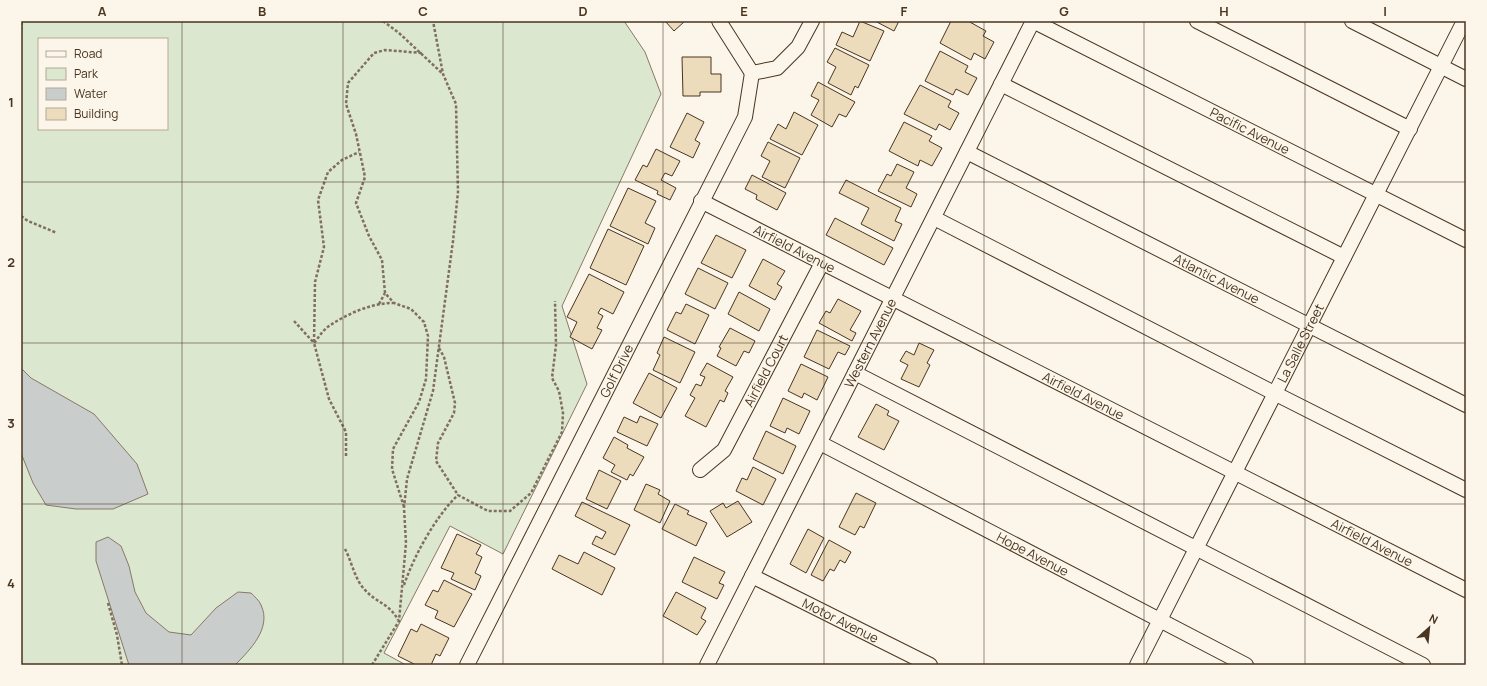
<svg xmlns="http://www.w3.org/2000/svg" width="1487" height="686" viewBox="0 0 1487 686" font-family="Manrope,sans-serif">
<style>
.green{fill:#dce7d0;stroke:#887966;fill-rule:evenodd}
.water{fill:#c9cecd;stroke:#887966}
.building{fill:#ecdcbc;stroke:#4a3520}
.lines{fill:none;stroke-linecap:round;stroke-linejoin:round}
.minor-casing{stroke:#4a3520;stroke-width:16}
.path{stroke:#7f6f5c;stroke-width:2.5;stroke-dasharray:3 2;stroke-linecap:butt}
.minor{stroke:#fbf6e9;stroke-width:14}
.grid{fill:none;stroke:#4a3520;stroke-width:1;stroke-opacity:0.55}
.labels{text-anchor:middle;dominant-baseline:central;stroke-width:3;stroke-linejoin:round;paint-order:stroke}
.street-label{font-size:13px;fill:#4a3520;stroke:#fbf6e9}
.neatline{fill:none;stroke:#4a3520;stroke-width:1.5}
.grid-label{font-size:13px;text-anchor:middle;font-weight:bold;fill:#4a3520}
</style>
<rect width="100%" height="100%" fill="#fbf6e9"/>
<!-- green -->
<path class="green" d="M21,21h603l21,31 16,42 -99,212 25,78 -84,170 -53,-28 -66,127 22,12h-385zM39,39h128v90h-128z"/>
<!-- water -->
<path class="water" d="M21,368l10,10 63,36 43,50 11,30 -35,15h-37l-30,-4 -13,-22 -12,-30z
M108,537l13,9 8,20 6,26 11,21 23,19 22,3 25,-27 22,-16 13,1c3,3 8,7 10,12 11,23 -11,45 -26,60h-106l-33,-104v-19z"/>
<!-- building -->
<path class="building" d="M665,21h20l-11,10z
M860,21l24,10 -14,30 -34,-16 6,-13 11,5z
M875,21h24l-5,10z
M951,21h17l18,10 -3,5 11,6 -9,17 -11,-6 -3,7 -31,-17z
M835,48l34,17 -11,23 -3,-2 -4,9 -23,-12 8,-16 -9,-5z
M940,51l28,15 -3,6 12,6 -9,17 -12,-6 -3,6 -28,-14z
M682,57h29v17h10v18h-21v4h-17z
M818,82l37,20 -9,15 -7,-3 -7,13 -21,-12 8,-15 -8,-4z
M920,85l31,16 -3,6 11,6 -9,17 -11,-6 -3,6 -32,-16z
M794,112l24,13 -16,30 -32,-16 8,-15 8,5z
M687,113l17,9 -9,18 5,3 -7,15 -23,-11z
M904,122l28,14 -3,5 13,7 -10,18 -12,-6 -2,6 -29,-15z
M768,142l32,16 -15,30 -23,-11 8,-16 -9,-5z
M656,149l24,12 -8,15 -7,-3 -4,7 15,8 -6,12 -13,-6 1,-3 -23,-11 8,-15 4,2z
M897,164l17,8 -8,16 11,6 -6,13 -33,-16 9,-17 4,2z
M752,175l34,18 -9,17 -21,-11 1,-4 -12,-6z
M846,180l55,28 -6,13 7,3 -8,17 -33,-17 8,-16 -30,-15z
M628,188l28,13 -11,22 10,5 -7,16 -38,-18z
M835,218l58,30 -9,17 -58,-30z
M608,229l36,17 -18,39 -36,-17z
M716,235l30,15 -14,28 -31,-15z
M763,259l22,12 -8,13 5,3 -7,13 -26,-14z
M698,268l30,15 -13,26 -30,-15z
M589,274l35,18 -11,22 -12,-6 -3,5 5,3 -6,12 5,2 -10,19 -22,-12 7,-15 -10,-5z
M739,292l31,17 -11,22 -31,-17z
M838,299l23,12 -11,19 6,3 -4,8 -33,-18 7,-12 4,2z
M686,304l23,11 -14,29 -28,-14 9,-18 5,2z
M730,328l25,13 -6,12 -5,-2 -8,15 -19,-10 4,-8 -2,-1z
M817,330l33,16 -5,9 -7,-3 -9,17 -25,-12z
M664,337l31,15 -15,31 -27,-13 7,-15 -3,-2z
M919,343l15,7 -7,13 3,2 -11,22 -18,-8 7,-14 -8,-4 6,-10 8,4z
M707,363l26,14 -8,14 3,2 -4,9 -4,-2 -14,27 -21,-11 10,-18 -5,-3 6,-11 5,2 4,-9 -5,-2z
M801,364l27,13 -11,23 -13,-7 -2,5 -14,-7z
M649,373l28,15 -16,30 -28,-15z
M783,398l27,13 -11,23 -12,-6 -2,5 -15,-7z
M876,404l13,7 -2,4 12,6 -15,29 -26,-13z
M640,416l18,8 -11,22 -30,-14 7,-15 13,6z
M766,431l30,15 -13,28 -30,-15z
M614,437l14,8 -1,3 17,9 -11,19 -3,-2 -3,6 -16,-8 4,-7 -12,-7z
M753,467l23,12 -13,26 -27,-14 6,-13 5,2z
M599,470l22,11 -14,28 -21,-10z
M646,484l14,6 -2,4 12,7 -10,22 -26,-13z
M856,493l20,10 -12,25 -4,-2 -5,9 -16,-8z
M738,501l14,21 -25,15 -17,-26 13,-8 3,5z
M582,502l48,23 -15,30 -23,-11 4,-8 6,3 4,-7 -31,-16z
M675,504l14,7 -2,3 20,9 -11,23 -34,-17z
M808,529l16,9 -18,35 -16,-9z
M457,534l24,11 -5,9 6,3 -7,16 6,3 -6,14 -24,-11 3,-6 -13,-5z
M829,540l22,12 -6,11 -5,-3 -6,11 -4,-2 -7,12 -12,-6z
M584,552l31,16 -13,27 -50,-26 7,-14 19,9z
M694,557l31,15 -6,11 5,2 -7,14 -35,-17z
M444,580l28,14 -18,33 -19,-9 3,-7 -13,-6 8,-15 5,2z
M676,592l30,16 -5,10 5,3 -9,14 -34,-19z
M421,624l28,14 -9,18 -4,-2 -5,11h-15l-18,-9 13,-27 6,3z"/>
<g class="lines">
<defs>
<g id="minor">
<path d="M719,21l33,52"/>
<path id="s1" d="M1033,21l433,219"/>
<path d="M1197,21l213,108"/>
<path d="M1352,21l114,58"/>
<path d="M752,73l25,-5 21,-21 14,-26"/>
<path d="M1001,84l343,173"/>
<path id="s2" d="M967,152l499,253"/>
<path id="s3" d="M701,201l765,389"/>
<path d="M934,218l340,175 192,97"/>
<path d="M855,373l568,292"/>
<path id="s4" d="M820,443l426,222"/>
<path id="s5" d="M700,470l24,-20 98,-187"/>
<path id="s6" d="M752,576l178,89"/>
<path id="s7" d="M467,665l278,-548 7,-44"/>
<path id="s8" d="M707,665l326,-644"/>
<path id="s9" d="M1137,665l327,-644"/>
</g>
</defs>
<!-- minor casing -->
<use href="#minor" class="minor-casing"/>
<!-- path -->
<path class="path" d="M383,21l16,12 44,41
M21,30l1,-9
M21,216l7,5 29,12
M379,304l6,-11
M294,321l20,22c5,-6 9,-13 15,-17 18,-12 42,-23 64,-23
M439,348l5,9 11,46 -1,10 -16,30 -2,18 22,34 30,16h22l21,-18 31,-61 1,-19 -4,-22 -7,-13 4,-33 -1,-44
M346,456v-24l-17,-33 -15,-56 1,-61 9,-35 -6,-47 10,-28 14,-12 17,-8
M404,507l-12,-38 1,-20 26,-47 7,-23 2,-43 -4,-14 -13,-13 -17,-6 -9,-10 -3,-33 -13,-24 -13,-33 9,-26 -9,-43 -10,-30 2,-21 26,-30 11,-3 37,3
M345,549c7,13 10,32 21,42 11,12 24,13 32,29
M404,585c10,-29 31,-68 54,-90
M108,603l9,32 5,30
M372,665l27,-44 7,-78 -2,-35 3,-29 26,-88 20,-150 5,-49 -2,-88 -13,-30 -10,-53"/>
<!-- minor -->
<use href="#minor" class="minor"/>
</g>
<!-- grid -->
<path class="grid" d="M182,21v644M343,21v644M503,21v644M663,21v644M824,21v644M984,21v644M1144,21v644M1305,21v644M21,182h1445M21,343h1445M21,504h1445"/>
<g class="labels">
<!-- street labels -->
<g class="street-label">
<text stroke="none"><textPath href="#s1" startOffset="243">Pacific Avenue</textPath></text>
<text stroke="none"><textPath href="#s3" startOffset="105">Airfield Avenue</textPath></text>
<text stroke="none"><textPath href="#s2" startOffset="280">Atlantic Avenue</textPath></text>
<text stroke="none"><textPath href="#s8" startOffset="361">Western Avenue</textPath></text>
<text stroke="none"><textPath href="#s9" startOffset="361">La Salle Street</textPath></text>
<text stroke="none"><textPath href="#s5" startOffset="121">Airfield Court</textPath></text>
<text stroke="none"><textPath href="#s7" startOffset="330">Golf Drive</textPath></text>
<text stroke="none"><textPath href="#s3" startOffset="429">Airfield Avenue</textPath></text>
<text stroke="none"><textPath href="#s3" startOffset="753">Airfield Avenue</textPath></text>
<text stroke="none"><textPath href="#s4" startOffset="240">Hope Avenue</textPath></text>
<text stroke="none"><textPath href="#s6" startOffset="99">Motor Avenue</textPath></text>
</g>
</g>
<!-- border -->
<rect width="1487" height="686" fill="none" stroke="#fbf6e9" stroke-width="44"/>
<!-- legend -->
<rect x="38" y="38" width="130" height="92" fill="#fbf6e9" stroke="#b4a999"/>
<rect x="46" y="51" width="20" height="6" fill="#fbf6e9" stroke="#b4a999"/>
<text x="74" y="58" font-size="12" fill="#4a3520">Road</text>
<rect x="46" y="68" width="20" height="12" fill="#dce7d0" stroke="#b4a999"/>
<text x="74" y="78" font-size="12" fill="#4a3520">Park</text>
<rect x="46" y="88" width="20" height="12" fill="#c9cecd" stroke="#b4a999"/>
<text x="74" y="98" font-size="12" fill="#4a3520">Water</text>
<rect x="46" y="108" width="20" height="12" fill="#ecdcbc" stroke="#b4a999"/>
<text x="74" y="118" font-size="12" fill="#4a3520">Building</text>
<!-- north arrow -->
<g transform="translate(1429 628) rotate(27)" stroke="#fbf6e9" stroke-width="3" paint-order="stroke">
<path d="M0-3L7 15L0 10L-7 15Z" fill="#4a3520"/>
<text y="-6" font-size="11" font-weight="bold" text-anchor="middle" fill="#4a3520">N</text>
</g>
<rect x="22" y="22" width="1443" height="642" class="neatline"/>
<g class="grid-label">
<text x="102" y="16">A</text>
<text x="262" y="16">B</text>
<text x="423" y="16">C</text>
<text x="583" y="16">D</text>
<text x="744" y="16">E</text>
<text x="904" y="16">F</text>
<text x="1064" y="16">G</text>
<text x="1224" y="16">H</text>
<text x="1385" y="16">I</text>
<text x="11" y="107">1</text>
<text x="11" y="267">2</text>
<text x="11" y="428">3</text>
<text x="11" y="588">4</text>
</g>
</svg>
